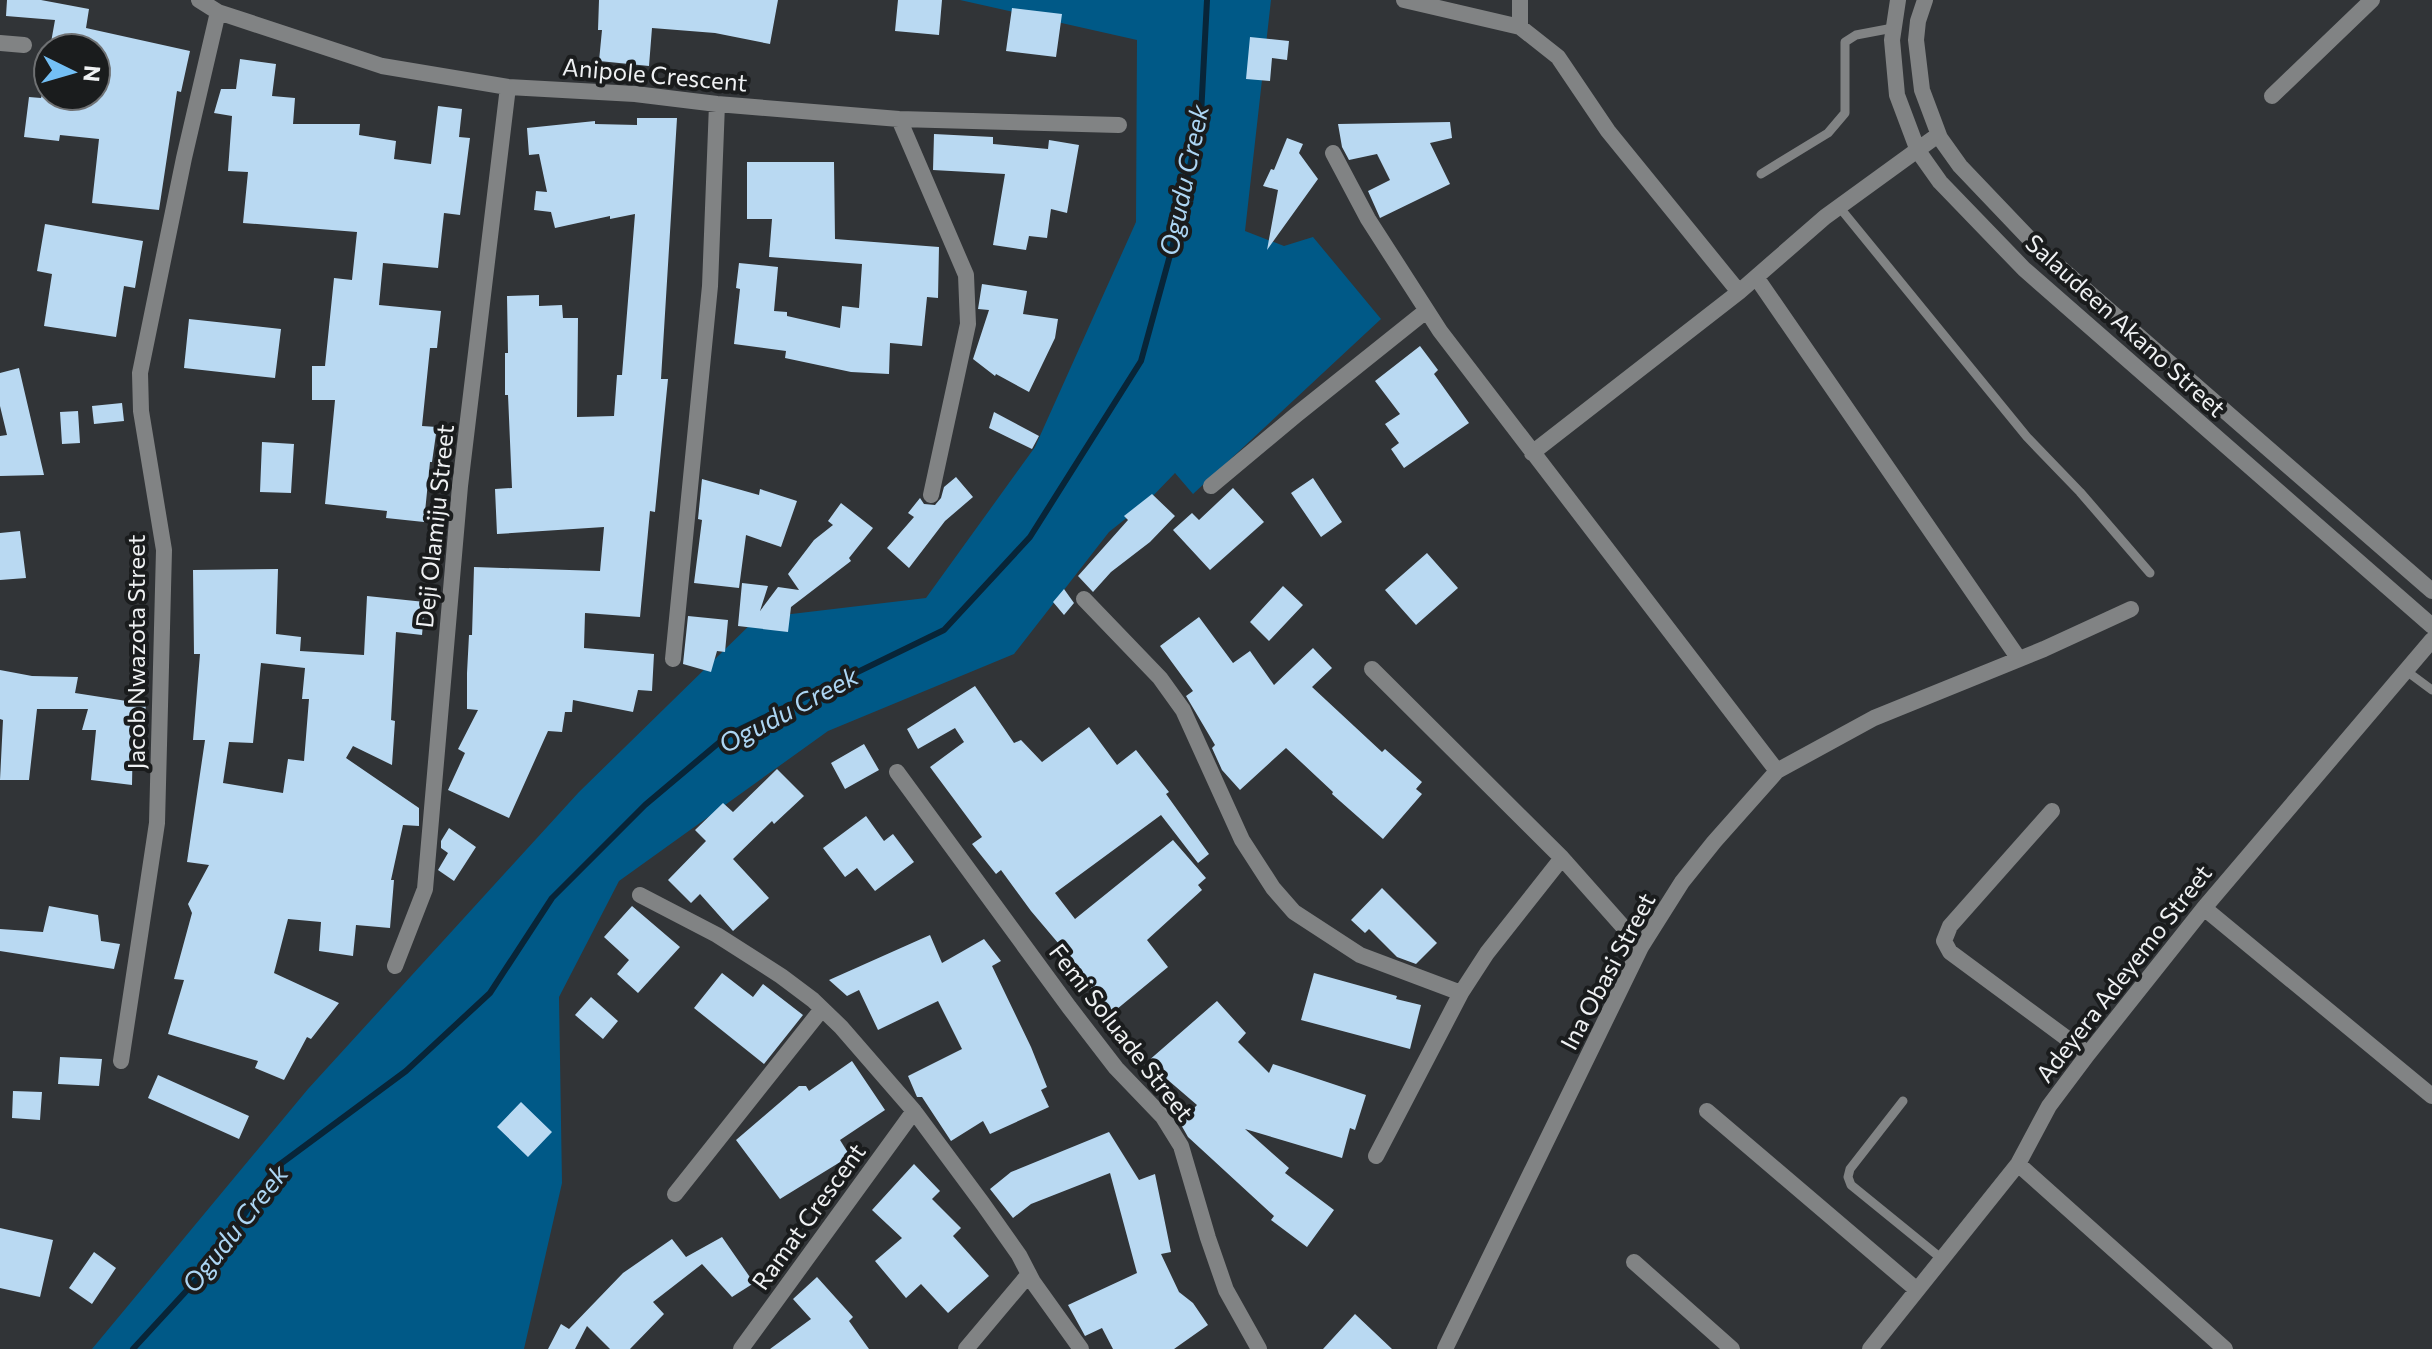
<svg xmlns="http://www.w3.org/2000/svg" width="2432" height="1349" viewBox="0 0 2432 1349" font-family="Commissioner,sans-serif">
<style>
.green{fill:#005987}
.lines{fill:none;stroke-linecap:round;stroke-linejoin:round}
.stream{stroke:#082538;stroke-width:6}
.building{fill:#b9d9f2;fill-rule:evenodd}
.lane{stroke:#818384;stroke-width:9}
.street{stroke:#818384;stroke-width:16}
.labels{text-anchor:middle;dominant-baseline:central;stroke-width:8;stroke-linejoin:round;paint-order:stroke}
.street-label{font-size:24px;fill:#eff1f3;stroke:#1a1c1d}
.water-label{font-size:26px;font-style:italic;fill:#add6f4;stroke:#1a1c1d}
</style>
<rect width="100%" height="100%" fill="#313437"/>
<!-- green -->
<path class="green" d="M960,0h311l-26,231 39,15 29,-9 68,82 -188,175 -18,-21 -26,27 -40,32 -95,122 -186,77 -209,150 -60,116 3,186 -38,166h-432l216,-260 271,-297 178,-174 169,-20 109,-151 101,-225 1,-182z"/>
<g class="lines">
<!-- stream -->
<path class="stream" d="M133,1349l79,-86 63,-95 131,-97 84,-78 62,-95 93,-93 83,-70 216,-105 86,-93 111,-176 34,-124 26,-122 6,-115"/>
</g>
<!-- building -->
<path class="building" d="M7,0h34l48,9 -3,19 104,23 -9,41 -4,-1 -18,119 -67,-7 7,-64 -39,-4 -1,6 -35,-4 5,-40 12,1 1,-3 54,6v-53h-46l5,-28 -49,-4z
M599,0h179l-8,44 -55,-11 -63,-5 -3,38 -50,-5 3,-31h-4z
M898,0h44l-3,35 -44,-4z
M1012,8l50,6 -6,43 -50,-6z
M1250,37l39,4 -2,19 -15,-2 -2,23 -24,-2z
M240,59l36,5 -4,32 23,2 -2,26h67l-1,11 37,6 -2,18 37,5 7,-58 24,3 -3,28 11,1 -10,77 -16,-2 -6,55 -55,-5 -4,42 62,6 -4,37h-7l-8,78 15,1 -5,35h-2l-6,60 -38,-4 1,-7 -62,-7 10,-104h-23v-34h13l9,-88 18,2 5,-48 -114,-9 5,-51 -20,-1 4,-55 -18,-3 7,-24h15z
M637,118h40l-16,261h7l-2,20 -11,113 -5,-1 -10,106 -55,-4 -1,35 70,6 -2,37 -14,-1 -5,22 -60,-12 -1,12h-7l-3,20 -14,-1 -39,87 -61,-28 17,-37 -7,-4 20,-39 -11,-1v-36l2,-38h3l2,-68 126,4 4,-44 -107,7 -2,-45 17,-1 -4,-93h-3v-42h3l-1,-57 32,-1v11l23,-1 1,13h15l-1,99 37,-1 3,-41h5l13,-161 -25,5v-3l-55,12 -4,-16 -17,-2 2,-19 11,1 -8,-38 -10,1 -2,-27 68,-7v3l42,1z
M1450,122l2,16 -22,5 20,41 -70,34 -12,-27 22,-11 -13,-26 -28,6 -7,-13 -4,-23z
M934,134l59,3v7l55,5 1,-9 30,5 -12,68 -16,-4 -4,29 -18,-2 -3,14 -33,-5 12,-71 -72,-4z
M1287,138l16,6 -4,9 19,26 -51,71 11,-60 -15,-4 8,-17 3,1z
M747,162h87l1,77 104,8 -1,51 -11,-1 -5,49 -32,-3 -1,31 -38,-2 -66,-14 1,-7 -52,-7 6,-55 -4,-1 3,-25 39,4 -4,44 13,1v4l53,12 2,-22 17,2 3,-44 -93,-7 3,-38h-25z
M45,224l98,17 -8,47 -11,-2 -8,51 -72,-11 8,-52 -15,-3z
M982,284l45,7 -4,23 35,5 -3,19 -26,54 -33,-18 -1,2 -22,-17 16,-49 -11,-1z
M189,319l92,10 -6,49 -91,-10z
M1420,346l18,24 -4,4 35,49 -65,45 -13,-19 8,-6 -14,-19 15,-10 -25,-33z
M19,368l25,107 -44,1v-40l7,-1 -7,-29v-33z
M122,403l2,18 -30,3 -2,-18z
M78,411l2,32 -18,1 -2,-32z
M994,412l45,24 -7,13 -43,-21z
M262,442l32,2 -3,49 -31,-1z
M956,477l17,20 -28,24 -36,47 -22,-20 27,-31 -6,-4 12,-15 4,6 11,1 6,-7 3,-11z
M1313,478l29,44 -21,15 -30,-44z
M702,479l57,16 1,-6 37,12 -16,46 -35,-12 -7,53 -45,-5 8,-63 -4,-1z
M1233,488l31,34 -54,48 -37,-40 19,-17 7,7z
M1152,494l23,22 -25,26 -39,30 -18,20 -15,-16 50,-56 -4,-4z
M841,503l32,25 -24,30 2,3 -60,46 -3,25 -50,-6 4,-43 26,3 -8,25 18,-24 21,3 -11,-16 26,-34 19,-15 -5,-4z
M20,531l6,47 -26,2v-47z
M1427,553l31,35 -42,37 -31,-35z
M278,569l-2,65 25,3 -1,14 64,4 3,-59 58,6 -3,33 -26,-3 -5,88 4,1 -3,44 -39,-19 -7,12 73,50v18l-16,-1 -12,55h3l-4,48 -34,-3 -3,31 -34,-5 2,-29 -33,-3 -14,54 65,30 -28,36 -4,-2 -23,43 -29,-12 3,-7 -90,-27 16,-54 -10,-1 18,-66 -4,-9 21,-39 -22,-3 18,-122h-12l7,-86h-6l-1,-84zM261,663l44,5 -3,31h7l-5,62 -16,-2 -5,34 -60,-10 6,-41 24,1z
M1283,586l20,19 -34,36 -19,-19z
M1064,589l10,14 -10,12 -11,-13z
M688,616l40,4 -3,32 -8,-1 -6,21 -28,-8z
M1199,617l34,46 17,-12 24,34 39,-37 19,20 -20,19 70,65 3,-3 37,33 -6,7 6,5 -39,45 -51,-45 1,-2 -47,-44 -46,42 -18,-20 -10,-22 3,-3 -29,-49 7,-5 -33,-45z
M0,670l32,6 46,1 -3,16 71,11 -3,28h-10l-1,53 -41,-5 5,-50h-14l6,-21h-51l-8,71h-29l3,-60 -3,-1z
M975,686l39,57 7,-3 21,22 47,-35 28,38 19,-15 33,42 -3,2 43,60 -11,9 -37,-48 -106,78 20,26 98,-79 33,38 -8,7 4,5 -55,50 21,27 -57,47 -28,-35 3,-3 -55,-65 -30,-41 -5,4 -24,-30 10,-7 -52,-70 34,-25 -9,-14 -37,21 -11,-20z
M864,744l15,26 -34,19 -14,-26z
M777,769l27,27 -30,28 -2,-3 -39,38 36,39 -36,33 -33,-37 -9,9 -23,-23 38,-39 -11,-11 28,-27 10,9z
M866,816l18,25 9,-7 21,28 -39,29 -18,-23 -12,9 -22,-29z
M449,828l27,19 -22,34 -16,-11 10,-17 -7,-5v-7z
M1382,888l55,55 -21,21 -19,-7 -28,-28 -4,4 -14,-13z
M49,906l49,9 3,26 19,3 -6,25 -114,-18v-22l43,3z
M632,906l48,41 -42,46 -21,-19 12,-14 -25,-23z
M930,935l12,28 42,-24 17,22 -9,5 39,81 16,40 -6,3 8,17 -59,27 -7,-13 -32,20 -29,-44h-5l-9,-21 54,-27 -24,-48 -60,29 -19,-40 -12,6 -18,-16z
M722,973l31,24 10,-13 40,31 -39,49 -70,-56z
M1314,973l83,23 -1,3 25,6 -11,44 -109,-29z
M591,997l27,24 -15,18 -28,-24z
M1217,1001l29,32 -8,9 31,31 4,-9 93,31 -11,35 -5,-2 -8,30 -97,-29 44,39 -4,5 49,37 -27,37 -36,-27 3,-4 -86,-79 -8,-14 17,-18 -50,-43z
M60,1057l42,2 -3,27 -41,-2z
M852,1061l33,49 -45,30 10,16 -70,43 -44,-59 63,-54h7l3,5z
M158,1075l91,41 -10,23 -91,-41z
M13,1091l29,1 -2,28 -28,-2z
M521,1102l31,30 -24,25 -31,-30z
M1109,1132l30,48 16,-6 16,78 -10,2 18,38 14,11 15,22 -34,24h-61l-11,-21 -17,8 -17,-31 69,-32 -27,-100 -79,31 -18,14 -23,-29 21,-17z
M914,1164l26,27 -8,8 29,29 -8,8 36,40 -41,37 -27,-29 -15,14 -31,-37 27,-23 -30,-28z
M0,1228l53,12 -13,57 -40,-9z
M722,1237l32,46 -22,14 -30,-33 -49,38 11,12 -34,35h-20l-23,-23 -12,23h-27l13,-25 8,5 54,-56 49,-34 14,18z
M94,1252l22,16 -24,36 -23,-16z
M817,1277l36,40 -4,4 20,28h-99l41,-30 -18,-20z
M1355,1314l37,35h-69z"/>
<g class="lines">
<!-- lane -->
<path class="lane" d="M1761,174l67,-41 17,-20v-71l11,-7 37,-7
M1840,208l187,229 53,55 70,81
M2405,670l27,20
M1903,1101l-53,68 -2,8 3,8 91,74"/>
<!-- street -->
<path class="street" d="M199,0l19,12 164,54 126,21 127,7 82,10 182,15 220,6
M1404,0l116,27 38,30 50,74 131,161
M1898,0l-6,40 5,55 21,56 22,31 84,87 408,357
M1925,0l-7,21 -2,19 6,50 18,48 20,28 81,85 391,340
M1520,27v-27
M0,43l24,2
M2272,96l100,-96
M899,119l67,156 2,49 -37,171
M1333,153l35,66 72,112 337,440
M1756,277l263,382
M1532,453l207,-161 86,-75 113,-82
M1211,486l85,-71 130,-104
M1084,599l76,79 23,32 59,130 31,48 21,24 66,43 101,38
M673,659l37,-373 7,-182
M1372,669l190,189 79,89
M897,772l172,235 47,61 47,49 18,29 27,92 18,52 33,59
M2052,811l-102,115 -6,15 6,11 138,102
M640,895l77,40 64,41 32,24 28,27 73,84 69,93 36,51 14,27 48,67
M2204,908l228,188
M395,966l30,-77 35,-403 48,-399
M121,1061l36,-238 7,-273 -23,-139 -1,-38 44,-215 34,-146
M1707,1111l210,179
M1376,1156l85,-163 26,-40 75,-95
M2018,1164l207,185
M675,1194l147,-185
M1634,1262l98,87
M741,1349l173,-238
M966,1349l63,-75
M1445,1349l196,-402 41,-65 32,-40 63,-71 97,-53 170,-69 87,-40
M1870,1349l148,-185 31,-58 39,-52 116,-146 228,-268"/>
</g>
<g class="labels">
<!-- street labels -->
<g class="street-label">
<text transform="translate(655 74) rotate(5)">Anipole Crescent</text>
<text transform="translate(2126 325) rotate(42)">Salaudeen Akano Street</text>
<text transform="translate(434 526) rotate(-84)">Deji Olamiju Street</text>
<text transform="translate(135 652) rotate(-90)">Jacob Nwazota Street</text>
<text transform="translate(1607 971) rotate(-62)">Ina Obasi Street</text>
<text transform="translate(2123 973) rotate(-52)">Adeyera Adeyemo Street</text>
<text transform="translate(1122 1032) rotate(52)">Femi Soluade Street</text>
<text transform="translate(808 1216) rotate(-54)">Ramat Crescent</text>
</g>
<!-- water labels -->
<g class="water-label">
<text transform="translate(1183 180) rotate(-78)">Ogudu Creek</text>
<text transform="translate(788 709) rotate(-28)">Ogudu Creek</text>
<text transform="translate(234 1228) rotate(-52)">Ogudu Creek</text>
</g>
</g>
<!-- north arrow -->
<g transform="translate(72 72) rotate(95)"><circle r="38" fill="#1a1c1d" stroke="#6f7173" stroke-width="2"/>
<path d="M0-6L14 30L0 20L-14 30Z" fill="#74c0f6"/>
<text y="-12" font-size="22" font-weight="bold" text-anchor="middle" fill="#eff1f3">N</text>
</g>
</svg>
